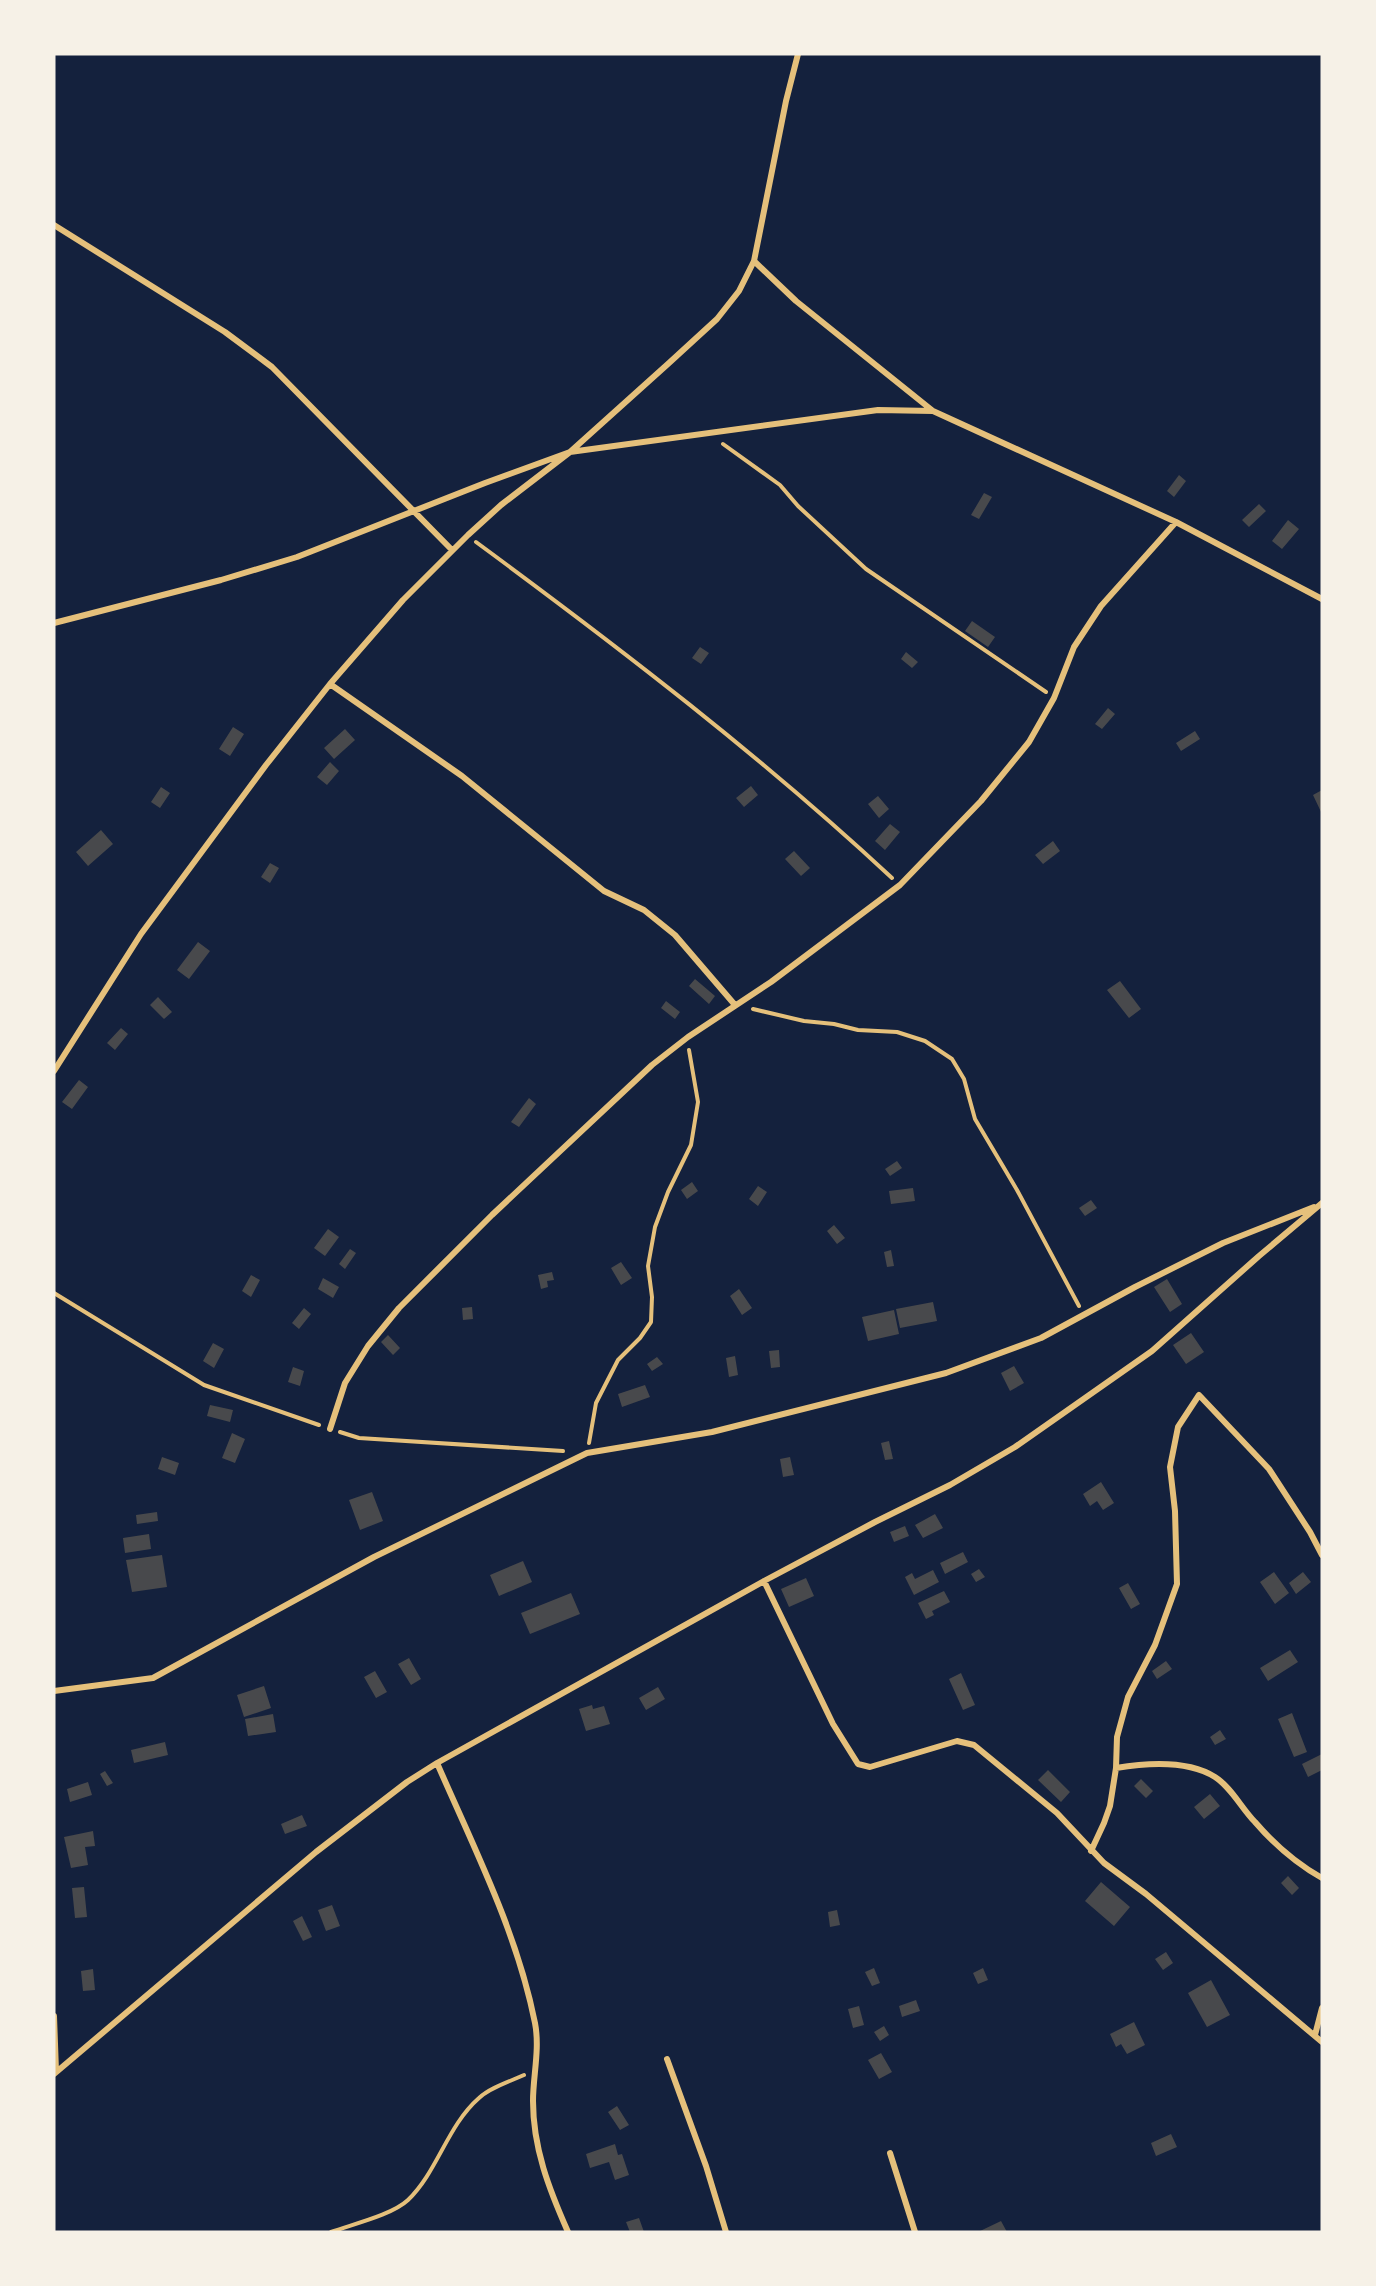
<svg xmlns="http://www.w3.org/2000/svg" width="1376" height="2286" viewBox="0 0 1376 2286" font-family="'Fira Sans Condensed',sans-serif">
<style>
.building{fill:#48494c}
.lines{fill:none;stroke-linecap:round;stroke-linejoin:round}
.path{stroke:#e5c07b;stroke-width:4}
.minor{stroke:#e5c07b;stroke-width:6}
</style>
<rect width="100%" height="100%" fill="#14213d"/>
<!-- building -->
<path class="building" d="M1179,475l7,6 -12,16 -7,-6z
M984,493l8,4 -13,22 -8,-4z
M1259,504l7,7 -17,16 -7,-7z
M1288,520l11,9 -17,20 -10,-8z
M972,621l23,16 -7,10 -23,-16z
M700,647l9,6 -8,11 -9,-6z
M906,652l12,10 -6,6 -11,-9z
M1108,708l7,6 -13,15 -7,-5z
M233,727l11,7 -14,22 -11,-7z
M345,729l10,11 -21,19 -10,-11z
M1195,731l5,8 -19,12 -5,-8z
M330,762l9,9 -12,14 -10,-8z
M751,786l7,9 -14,12 -8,-9z
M161,787l9,6 -10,15 -9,-6z
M1322,790v24l-9,-19z
M878,796l11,13 -10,9 -11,-14z
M890,824l10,8 -15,18 -10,-9z
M101,830l12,14 -25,22 -12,-14z
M1053,841l7,10 -17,13 -8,-9z
M794,851l16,17 -9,8 -16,-17z
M270,863l9,5 -9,15 -9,-6z
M198,942l12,9 -21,28 -12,-9z
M695,979l20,17 -6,8 -20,-18z
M1120,981l21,28 -12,9 -22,-28z
M158,997l14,15 -8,7 -14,-14z
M666,1001l14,11 -5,7 -14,-11z
M121,1028l7,6 -13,16 -8,-7z
M79,1080l9,7 -16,22 -10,-7z
M529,1098l7,6 -17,23 -8,-5z
M897,1161l5,7 -12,8 -5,-7z
M692,1182l6,9 -11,8 -6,-9z
M758,1186l9,6 -9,14 -9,-7z
M913,1188l2,13 -24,3 -2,-13z
M1091,1200l6,8 -12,8 -6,-8z
M834,1225l11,13 -8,6 -10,-13z
M328,1229l11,8 -14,19 -11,-8z
M350,1249l6,4 -11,16 -6,-5z
M891,1250l3,16 -7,1 -3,-15z
M621,1262l11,16 -11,7 -10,-17z
M552,1272l2,8 -7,1 1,6 -7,2 -3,-14z
M251,1275l9,5 -9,17 -9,-6z
M323,1278l16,9 -6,11 -15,-9z
M1167,1279l15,25 -12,8 -16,-25z
M739,1289l13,19 -10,7 -12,-19z
M933,1302l4,19 -37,7 -4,-19z
M472,1307l1,12 -10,1 -1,-12z
M304,1308l7,6 -12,15 -7,-6z
M894,1310l5,24 -31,7 -6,-24z
M1191,1333l13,19 -18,12 -13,-19z
M388,1335l12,13 -7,7 -12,-13z
M213,1343l11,6 -10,19 -11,-7z
M779,1350l1,17 -9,1 -2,-17z
M735,1356l3,19 -9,2 -3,-19z
M657,1357l6,7 -11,7 -5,-7z
M1014,1366l10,17 -14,8 -9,-18z
M293,1367l11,4 -4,15 -12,-4z
M645,1385l5,12 -28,10 -4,-13z
M210,1405l23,5 -3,12 -23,-6z
M232,1433l13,6 -10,24 -13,-5z
M889,1441l4,18 -8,1 -4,-17z
M162,1457l17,6 -4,12 -17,-6z
M790,1457l4,18 -11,2 -3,-18z
M1101,1482l13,21 -11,7 -6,-9 -7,5 -7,-12z
M372,1492l11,29 -23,9 -11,-30z
M157,1512l1,9 -21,3 -1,-9z
M935,1514l8,14 -20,10 -8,-13z
M905,1526l4,10 -15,6 -4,-10z
M149,1534l2,15 -26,4 -2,-15z
M963,1552l5,10 -23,12 -5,-11z
M162,1555l5,32 -35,5 -6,-32z
M523,1561l9,21 -33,14 -9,-21z
M979,1569l6,8 -9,5 -5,-8z
M933,1570l6,12 -25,13 -9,-18 7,-4 3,6z
M1274,1572l15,21 -14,11 -15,-22z
M1303,1572l8,10 -15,12 -7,-11z
M806,1578l8,18 -25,11 -8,-18z
M1128,1583l12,21 -9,5 -12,-21z
M944,1591l6,11 -18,9 2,4 -8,4 -8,-16z
M571,1593l9,21 -50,20 -9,-21z
M1290,1650l8,12 -30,19 -8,-13z
M409,1658l12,21 -10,6 -13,-21z
M1166,1661l6,8 -15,10 -5,-8z
M375,1671l12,21 -11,6 -12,-21z
M961,1673l14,32 -12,5 -14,-31z
M264,1686l7,22 -27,9 -7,-22z
M658,1687l7,12 -19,11 -7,-12z
M592,1705l1,4 11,-3 6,18 -24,7 -7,-22z
M1292,1713l15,39 -13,5 -16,-38z
M273,1714l3,18 -28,4 -3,-17z
M1220,1730l6,9 -11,6 -5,-8z
M165,1742l3,13 -34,8 -3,-13z
M1322,1754v16l-14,7 -6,-13z
M1048,1770l22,22 -9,10 -23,-22z
M105,1771l8,12 -6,3 -7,-12z
M1141,1779l12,12 -7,7 -12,-12z
M88,1782l4,13 -22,7 -3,-13z
M1210,1794l10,12 -16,13 -10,-12z
M302,1815l5,11 -22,8 -4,-10z
M93,1831l2,15 -10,1 3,18 -17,3 -7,-31z
M1288,1876l11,12 -7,7 -11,-12z
M1101,1882l29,25 -16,19 -29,-25z
M84,1887l3,30 -12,1 -3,-30z
M332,1905l8,21 -14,5 -8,-21z
M837,1910l3,15 -10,2 -2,-15z
M302,1916l10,21 -9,4 -10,-20z
M1166,1952l7,11 -10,7 -8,-11z
M874,1968l6,15 -8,3 -7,-14z
M983,1968l5,12 -10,4 -5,-11z
M93,1969l2,21 -12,1 -2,-20z
M1211,1980l19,35 -23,12 -19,-34z
M916,2000l4,11 -18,6 -3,-11z
M859,2006l5,19 -11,3 -5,-19z
M1134,2022l11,23 -18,9 -6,-10 -5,3 -6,-13z
M884,2026l5,9 -9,6 -6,-9z
M881,2053l11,19 -13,7 -11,-19z
M617,2106l12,19 -9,5 -12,-18z
M1171,2134l6,13 -21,9 -5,-13z
M615,2144l3,11 4,-1 7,21 -14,5 -6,-18 -19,6 -4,-14z
M639,2218l5,14h-14l-4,-10z
M1001,2221l6,11h-29z"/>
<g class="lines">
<!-- path -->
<path class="path" d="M723,444l57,41 18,21 68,63 180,123
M476,542c144,106 286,215 416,336
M753,1009l51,12 30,3 24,6 39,2 28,9 27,18 12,20 11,40 42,71 62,116
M54,1293l150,92 115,40
M340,1432l19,6 204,13
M589,1443l7,-40 22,-43 22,-22 11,-16 1,-25 -4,-31 7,-39 13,-35 23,-47 7,-43 -9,-52
M331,2232c22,-8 61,-17 77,-32 30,-29 39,-74 71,-102 12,-11 30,-16 45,-23"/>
<!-- minor -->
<path class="minor" d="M54,225l171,107 47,35 180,183
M754,261l42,40 137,110
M54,623l167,-43 76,-23 188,-74 85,-31 308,-42 55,1 243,111 146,77
M330,684l132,92 142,115 40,19 31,25 60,70
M54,1071l87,-137 125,-169 64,-81 73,-84 65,-65 33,-30 69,-53 99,-89 48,-44 22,-28 15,-30 32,-160 12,-47
M330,1429l15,-46 23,-37 31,-38 93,-93 160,-150 36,-28 83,-55 129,-97 81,-84 48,-59 25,-44 20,-51 27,-41 75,-84
M764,1581l69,143 25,40 12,3 87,-26 17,4 83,68 47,50 42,31 176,148
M54,1691l99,-13 221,-121 213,-104 125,-21 234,-59 95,-35 94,-51 88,-44 91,-36
M437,1763c37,85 80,169 98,260 5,26 -2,53 -2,78 0,47 16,88 35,131
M1116,1768c30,-5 72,-8 99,9 16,10 27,32 40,45 19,22 42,42 67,56
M1091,1851l13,-28 6,-17 6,-38 1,-31 11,-40 27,-52 22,-61 -2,-73 -5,-44 8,-40 21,-32 70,74 41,63 12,23
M54,2016l2,55
M1315,2035l7,-27
M667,2059l39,107 20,66
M54,2074l262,-222 91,-70 30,-19 327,-182 111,-59 75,-37 65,-38 137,-96 107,-95 63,-53
M890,2153l25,79"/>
</g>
<!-- border -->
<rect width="1376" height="2286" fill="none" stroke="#f6f1e7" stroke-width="111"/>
</svg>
